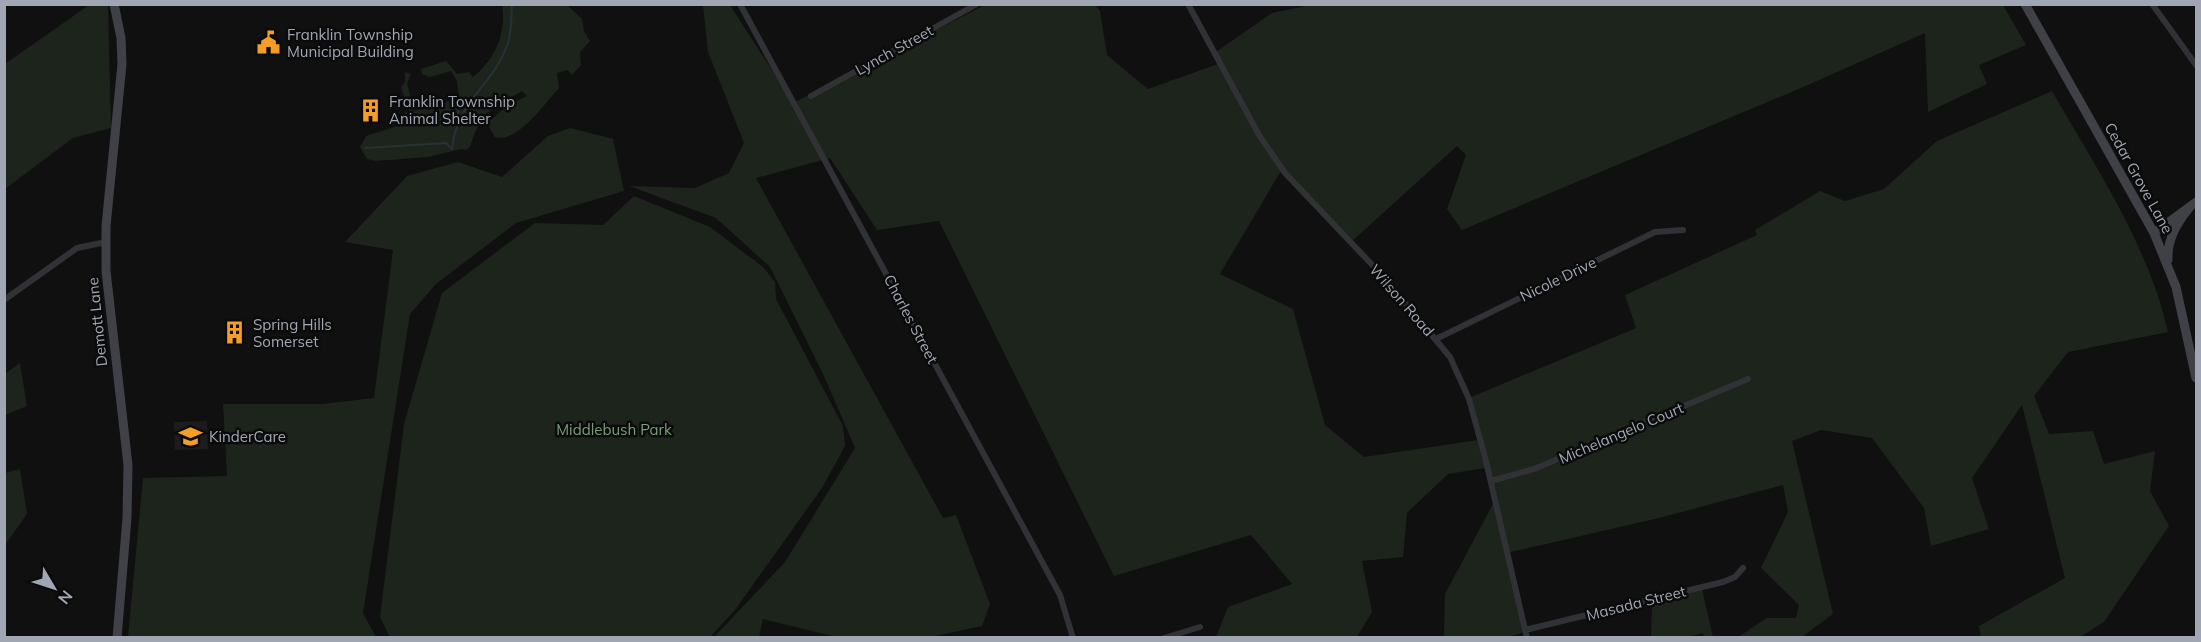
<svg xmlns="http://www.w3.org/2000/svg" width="2201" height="642" viewBox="0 0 2201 642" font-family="Mulish,sans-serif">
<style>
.built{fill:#1c1c1e}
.green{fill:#1c241c}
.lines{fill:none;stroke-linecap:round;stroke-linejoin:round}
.stream{stroke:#283136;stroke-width:2}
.street{stroke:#313236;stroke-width:6}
.secondary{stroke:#3f4146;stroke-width:9}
.labels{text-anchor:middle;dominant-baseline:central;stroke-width:5;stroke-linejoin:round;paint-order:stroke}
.poi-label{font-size:15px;fill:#a0a7b2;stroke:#0b0b0c;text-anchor:start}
.street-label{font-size:15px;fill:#a0a7b2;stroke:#0b0b0c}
.park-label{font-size:15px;fill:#779e77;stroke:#0b0b0c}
</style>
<rect width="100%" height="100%" fill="#101011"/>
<!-- built -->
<path class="built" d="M207,421l1,28 -33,1 -1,-28z"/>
<!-- green -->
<path class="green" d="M89,5h19l3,123 -38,10 -68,51v-125z
M502,5h65l15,14 2,12 6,10 -10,11 1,13 -9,10 -4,-5 -11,3 2,15c-14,15 -42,56 -64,49l-8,-14 21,-18 19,-9 -5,-5c-31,19 -40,18 -52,56l-4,3 -5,-1 -33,8 -52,4 -9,-2 -7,-12 6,-11 41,-13 -3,-10 5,-2 -8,-24 4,-5v-10l6,2 -4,9 7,28 45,-13 -2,-17 -6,-10 -21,6 -8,-3 -1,-5 25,-8 11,13 12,-2 4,5c22,-17 34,-45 29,-72z
M703,5h27l63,98 192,-98h110l5,6 7,44 41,34 70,-25 -5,-10 59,-41 39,-8h692l23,40 -47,20 8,19 -59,28 -3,-79 -124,55 -339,142 -15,-21 19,-54 -9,-9 -107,97 -68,-74 -62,105 73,35 32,116 39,32 114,-17 -9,-42 167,-70 -11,-33 132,-60 -2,-5 65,-39 25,10 39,-12 53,-48 115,-50c44,77 96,153 116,241l-100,20 -34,44 15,38 44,-3 11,33 51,-13 -5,40 19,35 -65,96 -24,15h-99l-2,-11 86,-48 -43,-173 -50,73 17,51 -58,17 -7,-38 -52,-70 -51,-8 -29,11 41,173 -31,23h-64l29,-19h29l3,-13 -38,-37 27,-56 -5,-27 -124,33 -153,35 19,79 -17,5h-64l1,-43 49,-92 -9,-34 -37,6 -41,39 -4,44 -41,4 10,51 -15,25h-141l12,-30 64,-23 -41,-49 -137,41 -175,-355 -62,9 -47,-72 -74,20 187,340 13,-3 34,89 -8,22 -51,11h-95l-73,-18 -4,18h-45l71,-75 70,-114 -31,-72 -54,-109 -54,-49 -87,-32 66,2 34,-15 15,-30 -36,-91z
M570,128l43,11 11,52 -108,32 -80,61 -26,30 -47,299 13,24h-248l15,-159 84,-2 -4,-72h99l52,-6 19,-148 -48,-8 62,-66 51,-14 44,15 46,-41z
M634,196l76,31 53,40 12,15 1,17 67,127 2,20 -23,42 -87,122 -25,27h-320l-10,-20 24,-193 38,-131 93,-70 68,2z
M20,363l7,43 -22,9v-41z
M20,469l7,45 -22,31v-72z
M1702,589l11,48h-9l-1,-4 -16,4 -36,1 1,-38z"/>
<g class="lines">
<!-- stream -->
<path class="stream" d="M458,120v-9
M365,148l81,-5 6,6
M452,149c5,-49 40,-62 55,-103 5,-13 4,-27 5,-42"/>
<!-- street -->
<path class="street" d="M740,4l320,591 13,43
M1188,4l71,131 26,38 94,99 71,85 19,42 16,58 42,181
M2152,4l44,61
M811,96l166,-92
M4,300l73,-52 29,-6
M1436,339l219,-107 28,-2
M1491,481l43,-12 214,-90
M1525,630l198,-48 12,-5 8,-9
M1164,638l36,-11"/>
<!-- secondary -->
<path class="secondary" d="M114,4l7,34 1,26 -16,162v45l22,194 -1,53 -10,120
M2025,4l129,229 22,54 20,91
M2154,233l42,-31
M2168,260c-1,-21 9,-37 22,-53"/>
</g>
<!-- icons -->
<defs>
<symbol id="civic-bare" viewBox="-9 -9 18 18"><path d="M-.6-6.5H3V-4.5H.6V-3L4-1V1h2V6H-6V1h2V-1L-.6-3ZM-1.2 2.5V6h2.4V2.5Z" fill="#f49e25" stroke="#0b0b0c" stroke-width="2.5" paint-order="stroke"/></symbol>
<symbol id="building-bare" viewBox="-9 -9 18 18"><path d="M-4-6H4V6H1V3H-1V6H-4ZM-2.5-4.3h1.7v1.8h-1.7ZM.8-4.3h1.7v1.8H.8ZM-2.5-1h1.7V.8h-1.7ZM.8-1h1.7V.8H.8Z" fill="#f49e25" stroke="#0b0b0c" stroke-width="2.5" paint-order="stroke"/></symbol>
<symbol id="school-bare" viewBox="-9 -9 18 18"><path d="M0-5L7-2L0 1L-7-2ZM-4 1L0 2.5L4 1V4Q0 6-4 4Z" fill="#f49e25" stroke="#0b0b0c" stroke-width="2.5" paint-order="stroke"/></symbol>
</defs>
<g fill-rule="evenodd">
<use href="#civic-bare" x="252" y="26" width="33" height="33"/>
<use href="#building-bare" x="354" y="94" width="33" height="33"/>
<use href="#building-bare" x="218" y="316" width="33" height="33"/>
<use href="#school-bare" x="174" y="420" width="33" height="33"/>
</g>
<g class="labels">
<!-- poi labels -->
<g class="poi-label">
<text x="287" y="34">Franklin Township<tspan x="287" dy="17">Municipal Building</tspan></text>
<text x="389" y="101">Franklin Township<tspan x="389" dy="17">Animal Shelter</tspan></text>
<text x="253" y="324">Spring Hills<tspan x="253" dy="17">Somerset</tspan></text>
<text x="209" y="436">KinderCare</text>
</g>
<!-- street labels -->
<g class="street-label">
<text transform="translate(894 50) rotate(-29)">Lynch Street</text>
<text transform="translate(2139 178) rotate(61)">Cedar Grove Lane</text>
<text transform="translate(1558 279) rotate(-26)">Nicole Drive</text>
<text transform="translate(1402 300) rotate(49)">Wilson Road</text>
<text transform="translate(911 319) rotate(62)">Charles Street</text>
<text transform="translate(97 322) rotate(-96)">Demott Lane</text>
<text transform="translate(1621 433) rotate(-23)">Michelangelo Court</text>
<text transform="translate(1636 603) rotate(-14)">Masada Street</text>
</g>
<!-- park labels -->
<g class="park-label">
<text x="614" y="429">Middlebush Park</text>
</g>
</g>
<!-- border -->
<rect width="2201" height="642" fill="none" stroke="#a0a7b2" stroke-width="12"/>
<!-- north arrow -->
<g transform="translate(54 588) rotate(129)" stroke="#0b0b0c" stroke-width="4.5" paint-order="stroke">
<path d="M0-4.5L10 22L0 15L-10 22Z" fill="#a0a7b2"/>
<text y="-9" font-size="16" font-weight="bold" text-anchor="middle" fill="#a0a7b2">N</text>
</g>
</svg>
